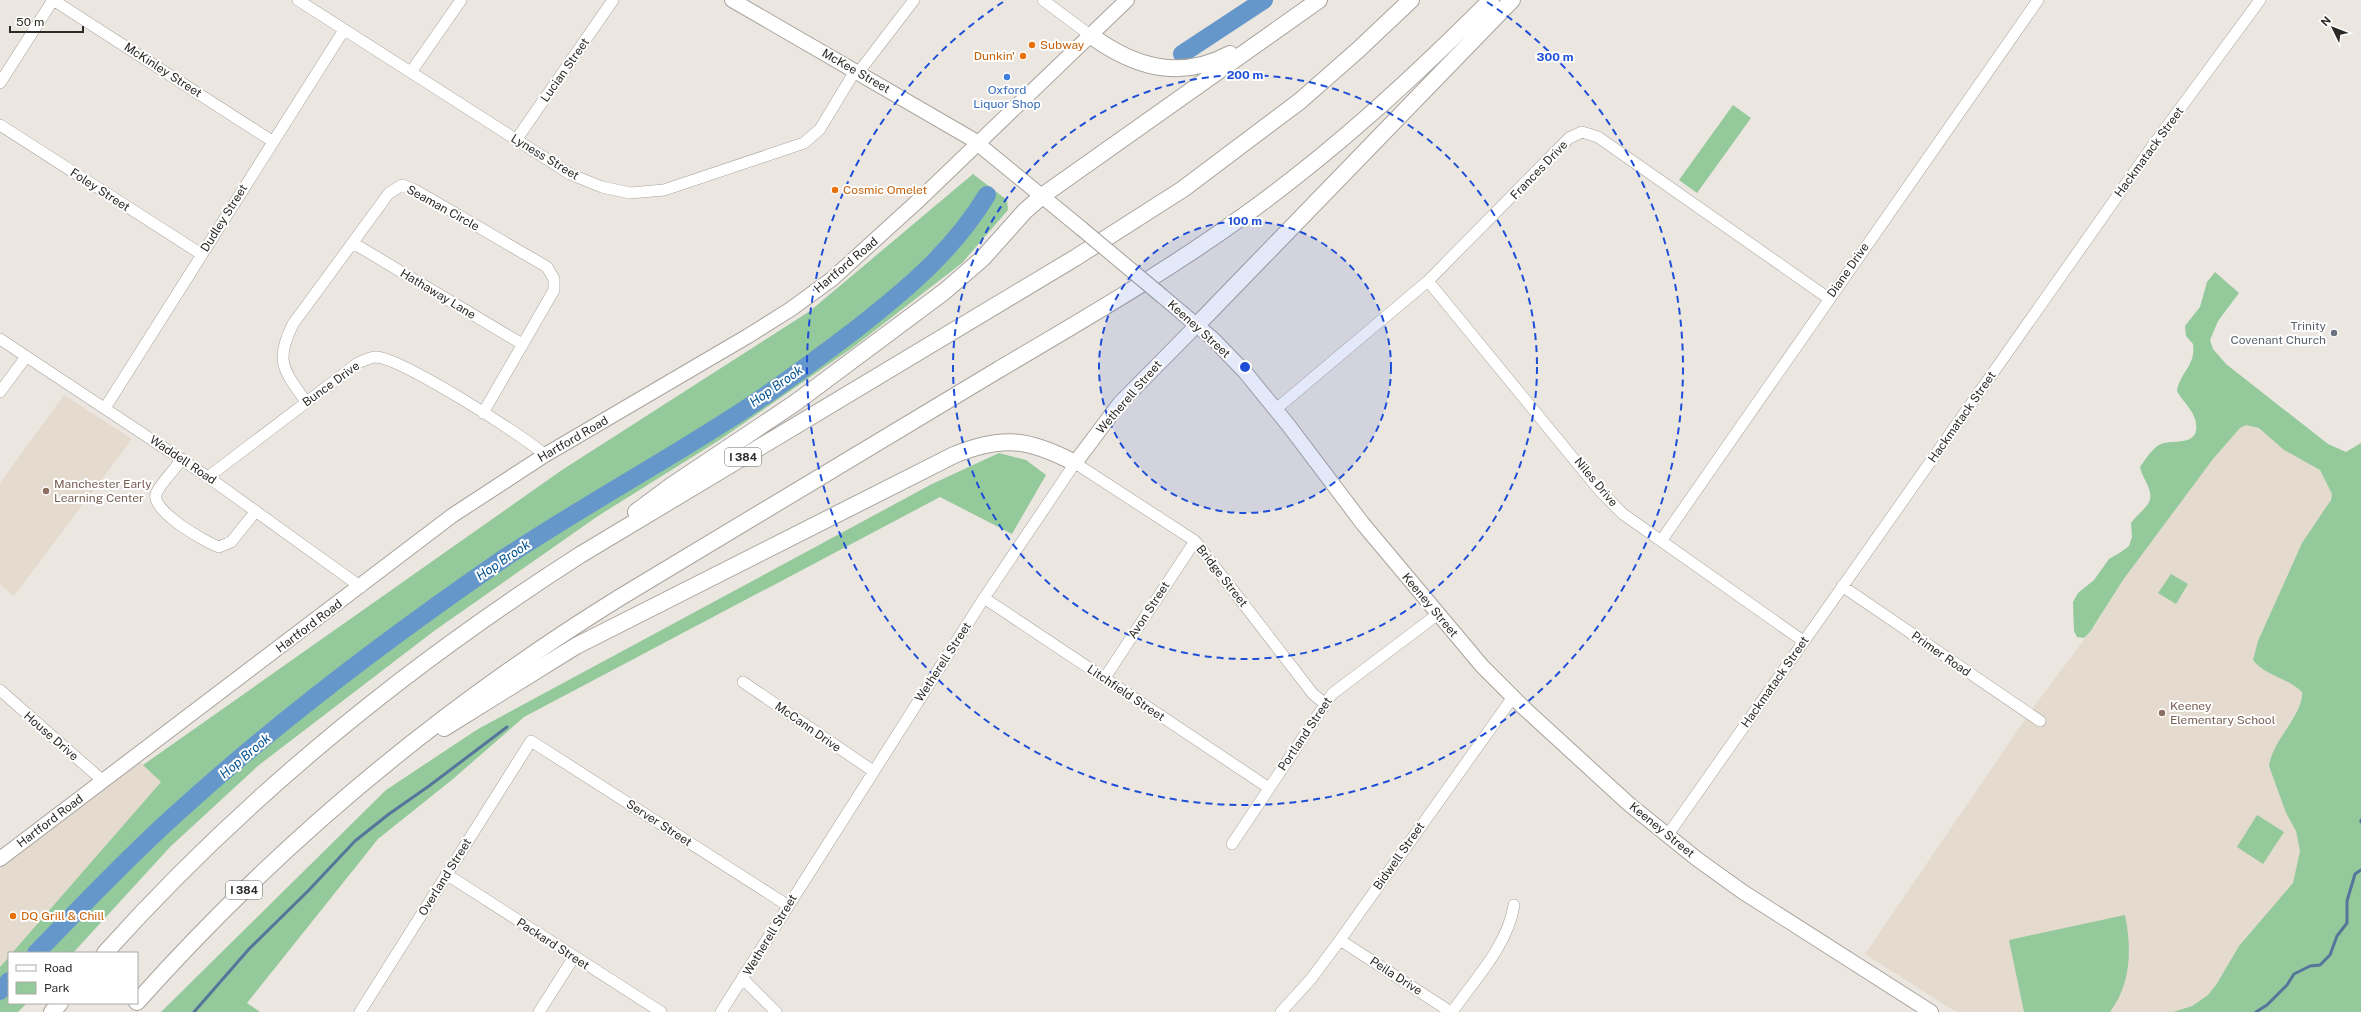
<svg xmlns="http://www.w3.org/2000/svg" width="2361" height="1012" viewBox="0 0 2361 1012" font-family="'Public Sans',sans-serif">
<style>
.built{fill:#e4dacd}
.green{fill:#94c99c}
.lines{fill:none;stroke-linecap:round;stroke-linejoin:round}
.stream{stroke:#55769a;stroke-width:3}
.river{stroke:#6697cb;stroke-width:18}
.minor-casing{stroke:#a8a39d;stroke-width:12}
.major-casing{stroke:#a8a39d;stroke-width:16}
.highway-casing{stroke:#a8a39d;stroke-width:18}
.minor{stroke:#fff;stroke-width:11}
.major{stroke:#fff;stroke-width:14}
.highway{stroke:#fff;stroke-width:16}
.major-bridge-casing{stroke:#a8a39d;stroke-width:16;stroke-linecap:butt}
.major-bridge{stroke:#fff;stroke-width:14}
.ring{fill:none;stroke:#1d4ed8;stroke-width:2;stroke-dasharray:7 5}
.food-dot{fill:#e8710a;stroke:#fff;stroke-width:1.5}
.shop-dot{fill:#3f7fe0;stroke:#fff;stroke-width:1.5}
.worship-dot{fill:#6b7280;stroke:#fff;stroke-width:1.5}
.education-dot{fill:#8d6e63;stroke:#fff;stroke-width:1.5}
.labels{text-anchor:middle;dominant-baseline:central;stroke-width:4;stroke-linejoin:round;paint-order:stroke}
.shield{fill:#fff;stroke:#6b6a68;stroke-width:1}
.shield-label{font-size:11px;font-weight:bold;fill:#2c2a27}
.food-label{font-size:12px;fill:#c56008;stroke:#fff;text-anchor:start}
.street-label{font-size:12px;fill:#2c2a27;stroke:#fff}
.shop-label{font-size:12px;fill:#366cbe;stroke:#fff}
.worship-label{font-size:12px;fill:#5b616d;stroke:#fff;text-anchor:end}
.education-label{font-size:12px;fill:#785e54;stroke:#fff;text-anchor:start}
.water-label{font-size:13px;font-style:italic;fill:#005190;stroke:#fff}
.centre{fill:#1d4ed8;stroke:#fff;stroke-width:2}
.ring-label{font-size:12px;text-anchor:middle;font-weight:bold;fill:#1d4ed8;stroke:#fff;stroke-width:4;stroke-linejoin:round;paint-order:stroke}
</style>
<rect width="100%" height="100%" fill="#ebe6df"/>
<!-- built -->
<path class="built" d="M64,395l68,44 -118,157 -14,-12v-101z
M2246,425l13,3 25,22 31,16 5,4 12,24 -4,12 -26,37 -44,98 -1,24 36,18 9,9 -2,13 -21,36 -9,18 -1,7 17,47 10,18 4,20 -7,32 -54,63 -23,39 -8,10 -17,11 -18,6h-217l-91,-58 170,-249 61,-81 27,-44 90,-121 27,-31z
M138,760l23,22 -149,171h-3v4l-9,10v-101z"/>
<!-- green -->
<path class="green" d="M1733,105l18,13 -54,75 -18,-13z
M973,174l34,26 1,10 -46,53 -110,85 -131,91 -123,77 -164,115 -175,134 -89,82 -97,106h-61l149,-171 -18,-17 419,-295 248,-159z
M2215,272l24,21 -21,28 -8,19 3,9 13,15 102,80 18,8 15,-9v569h-188l19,-6 16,-11 8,-10 23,-39 54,-63 7,-32 -4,-20 -10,-18 -17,-47c3,-25 35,-53 33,-74 -14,-14 -38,-17 -49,-32l5,-19 44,-98 29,-43 1,-6 -12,-24 -36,-20 -25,-22 -13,-3 -6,3 -27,31 -90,121 -33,52 -6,6 -7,-1 -3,-6 -1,-29 5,-9 16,-13 15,-21 12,-7 8,-6 3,-9 -1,-14c5,-7 12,-12 17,-19 8,-12 -6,-25 -8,-37 5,-7 12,-19 21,-23 12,-5 42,4 34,-25 -4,-12 -13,-18 -18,-28 3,-19 19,-25 16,-47l-7,-8 -1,-10 15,-19 7,-25z
M999,453l27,7 20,15 -34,59 -72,-37 -416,220 -71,62 -75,60 -131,164 13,9h-99l225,-222 92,-61 454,-245z
M2171,574l17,10 -12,20 -18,-11z
M2257,815l27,17 -21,32 -26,-17z
M2125,915c7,34 6,69 -15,97h-86l-15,-72z
M9,957v46h18l-9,9h-18v-45z"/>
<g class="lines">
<!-- stream -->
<path class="stream" d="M2361,820v2
M194,1012l55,-63 59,-58 47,-50 34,-27 40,-28 78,-59
M2256,1012l11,-7 20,-20 7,-11 16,-8 10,-1 10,-10 7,-19 10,-13v-22l8,-27 6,-4"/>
<!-- river -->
<path class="river" d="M1182,54l82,-54
M36,953c46,-47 91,-95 140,-139 101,-92 211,-175 324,-253 73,-49 150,-91 225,-139 45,-28 88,-60 130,-92 51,-40 98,-79 132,-135
M0,991l9,-10"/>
<defs>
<path id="minor" d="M53,0l219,141
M298,0l272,174 32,13 28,6 34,-3 140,-47 16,-14 35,-58
M1043,0l47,35
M411,72l50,-72
M858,73l56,-73
M0,83l53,-83
M0,125l201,129
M516,140l97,-140
M353,243l169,101
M1428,281l172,210 23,23 180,127
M0,339l208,138 153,110
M0,392l26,-35
M306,402c-22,-32 -32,-40 -13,-78l96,-131 13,-8 13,5 132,77 7,12v11l-71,123
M105,408l239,-378
M1276,409l152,-128 141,-143 13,-6 16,5 230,161
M182,459c-6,9 -23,26 -26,35 -5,17 49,48 63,53l12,-5 25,-31
M208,477l150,-114c5,-2 12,-6 18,-6 25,1 147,78 169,98
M1661,541l377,-541
M1842,586l198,135
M984,598l285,190
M1104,679l91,-138
M743,682l130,89
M0,690l103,91
M1667,836l487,-692 106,-144
M1232,844l100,-150 106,-80
M446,874l215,138
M1340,940l111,72
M742,978l34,34
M360,1012l171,-271 256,164
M539,1012l35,-55
M721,1012l263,-414 91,-135 120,78 118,153 11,9
M1281,1012l30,-33 29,-39 173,-243
M1452,1012c23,-33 56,-67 62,-107"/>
<path id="major" d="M732,0l240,139 110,90
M1162,296l51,43 32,33 44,54 74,98 119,142 43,43 105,96 67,54 46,33 188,120
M1075,463l45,-60 77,-78
M0,859l453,-344 92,-60 203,-119 43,-27 41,-30 88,-80 207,-199"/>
<path id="highway" d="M1090,35c44,32 89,46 140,19
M1197,325l315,-325
M636,512l35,-26 124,-83 150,-112 38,-33 42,-47 17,-15 277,-196
M444,728l132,-82 378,-191c49,-20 75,-16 121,8
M105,953c139,-155 300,-286 475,-398l495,-297 108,-69 117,-88 58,-51 53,-50
M137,1002c140,-157 303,-293 482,-404 126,-77 253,-152 379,-228 83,-49 166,-97 244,-153 91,-65 171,-139 249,-217
M52,1012l8,-9"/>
</defs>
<!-- minor casing -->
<use href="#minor" class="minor-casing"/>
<!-- major casing -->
<use href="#major" class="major-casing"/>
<!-- highway casing -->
<use href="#highway" class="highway-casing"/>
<!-- minor -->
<use href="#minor" class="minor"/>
<!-- major -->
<use href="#major" class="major"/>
<!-- highway -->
<use href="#highway" class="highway"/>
<defs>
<path id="major-bridge" d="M1082,229l80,67"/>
</defs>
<!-- major-bridge casing -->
<use href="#major-bridge" class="major-bridge-casing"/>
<!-- major-bridge -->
<use href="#major-bridge" class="major-bridge"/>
</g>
<!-- distance rings -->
<circle cx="1245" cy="367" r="146" fill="#1d4ed8" fill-opacity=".12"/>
<g class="ring">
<circle cx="1245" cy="367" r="146"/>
<circle cx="1245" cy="367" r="292"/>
<path d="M1487 2A438 438 0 1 1 1003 2"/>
</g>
<!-- markers -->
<g class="food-dot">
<circle cx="1032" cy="45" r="4"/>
<circle cx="1023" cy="56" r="4"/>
<circle cx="835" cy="190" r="4"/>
<circle cx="13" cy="916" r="4"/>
</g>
<circle class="shop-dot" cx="1007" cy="77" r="4"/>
<circle class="worship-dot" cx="2334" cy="333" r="4"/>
<g class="education-dot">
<circle cx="46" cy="491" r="4"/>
<circle cx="2162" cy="713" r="4"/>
</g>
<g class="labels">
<!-- shield labels -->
<g class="shield">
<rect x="725" y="448" width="36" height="18" rx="3"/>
<rect x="226" y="881" width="36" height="18" rx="3"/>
</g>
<g class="shield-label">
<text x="743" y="457">I 384</text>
<text x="244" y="890">I 384</text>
</g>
<!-- food labels -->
<g class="food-label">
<text x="1040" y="45">Subway</text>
<text x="1015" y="56" text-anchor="end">Dunkin'</text>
<text x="843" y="190">Cosmic Omelet</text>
<text x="21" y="916">DQ Grill &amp; Chill</text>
</g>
<!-- street labels -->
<g class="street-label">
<text transform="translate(163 70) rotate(33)">McKinley Street</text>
<text transform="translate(565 70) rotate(-55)">Lucian Street</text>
<text transform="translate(856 71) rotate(30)">McKee Street</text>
<text transform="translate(2149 152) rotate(-54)">Hackmatack Street</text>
<text transform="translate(545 157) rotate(31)">Lyness Street</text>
<text transform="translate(1539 170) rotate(-46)">Frances Drive</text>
<text transform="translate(100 190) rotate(33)">Foley Street</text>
<text transform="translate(443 208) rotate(29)">Seaman Circle</text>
<text transform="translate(224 218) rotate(-58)">Dudley Street</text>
<text transform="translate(846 265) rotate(-40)">Hartford Road</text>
<text transform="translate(1848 270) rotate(-55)">Diane Drive</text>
<text transform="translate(438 294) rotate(31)">Hathaway Lane</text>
<text transform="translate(1199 329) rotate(42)">Keeney Street</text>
<text transform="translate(331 384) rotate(-36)">Bunce Drive</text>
<text transform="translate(1129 397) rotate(-49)">Wetherell Street</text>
<text transform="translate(1962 417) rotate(-55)">Hackmatack Street</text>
<text transform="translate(573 439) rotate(-30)">Hartford Road</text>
<text transform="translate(183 460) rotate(34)">Waddell Road</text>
<text transform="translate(1596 482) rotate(50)">Niles Drive</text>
<text transform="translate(1222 576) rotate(52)">Bridge Street</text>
<text transform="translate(1430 605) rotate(50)">Keeney Street</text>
<text transform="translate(1149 610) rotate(-57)">Avon Street</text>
<text transform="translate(309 626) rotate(-37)">Hartford Road</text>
<text transform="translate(1941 654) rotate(35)">Primer Road</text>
<text transform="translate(943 662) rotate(-57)">Wetherell Street</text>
<text transform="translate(1775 682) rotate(-55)">Hackmatack Street</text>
<text transform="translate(1126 693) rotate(34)">Litchfield Street</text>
<text transform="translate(808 727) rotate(35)">McCann Drive</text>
<text transform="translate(1305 734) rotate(-56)">Portland Street</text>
<text transform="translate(51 736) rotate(41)">House Drive</text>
<text transform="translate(50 821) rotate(-37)">Hartford Road</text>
<text transform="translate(659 823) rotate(33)">Server Street</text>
<text transform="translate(1662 830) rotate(39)">Keeney Street</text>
<text transform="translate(1399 856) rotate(-55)">Bidwell Street</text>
<text transform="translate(445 877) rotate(-58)">Overland Street</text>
<text transform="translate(770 935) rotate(-59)">Wetherell Street</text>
<text transform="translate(553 944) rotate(33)">Packard Street</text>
<text transform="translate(1396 976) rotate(33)">Peila Drive</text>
</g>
<!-- shop labels -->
<g class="shop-label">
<text x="1007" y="90">Oxford<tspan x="1007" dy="14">Liquor Shop</tspan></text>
</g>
<!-- worship labels -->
<g class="worship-label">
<text x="2326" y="326">Trinity<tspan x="2326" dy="14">Covenant Church</tspan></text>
</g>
<!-- education labels -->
<g class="education-label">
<text x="54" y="484">Manchester Early<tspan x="54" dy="14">Learning Center</tspan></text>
<text x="2170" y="706">Keeney<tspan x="2170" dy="14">Elementary School</tspan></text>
</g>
<!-- water labels -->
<g class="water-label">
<text transform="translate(776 386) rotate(-35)">Hop Brook</text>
<text transform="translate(503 560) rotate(-34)">Hop Brook</text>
<text transform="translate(245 756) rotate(-40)">Hop Brook</text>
</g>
</g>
<circle cx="1245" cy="367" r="6" class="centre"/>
<g class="ring-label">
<text x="1555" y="61">300 m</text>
<text x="1245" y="79">200 m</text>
<text x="1245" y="225">100 m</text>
</g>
<!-- legend -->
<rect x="8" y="952" width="130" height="52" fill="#ffffff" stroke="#abaaa9"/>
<rect x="16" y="965" width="20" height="6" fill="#ffffff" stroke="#abaaa9"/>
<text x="44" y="972" font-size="12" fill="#2c2a27">Road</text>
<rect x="16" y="982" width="20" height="12" fill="#94c99c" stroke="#abaaa9"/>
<text x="44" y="992" font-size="12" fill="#2c2a27">Park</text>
<!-- north arrow -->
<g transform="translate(2333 28) rotate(313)" stroke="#ffffff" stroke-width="3" paint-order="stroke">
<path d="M0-3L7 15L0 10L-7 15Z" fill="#2c2a27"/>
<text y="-6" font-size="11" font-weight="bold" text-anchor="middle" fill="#2c2a27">N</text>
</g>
<!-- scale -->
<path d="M10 26v6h73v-6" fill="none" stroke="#2c2a27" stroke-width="2"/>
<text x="16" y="26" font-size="12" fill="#2c2a27" stroke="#ffffff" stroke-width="3" paint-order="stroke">50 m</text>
</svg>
